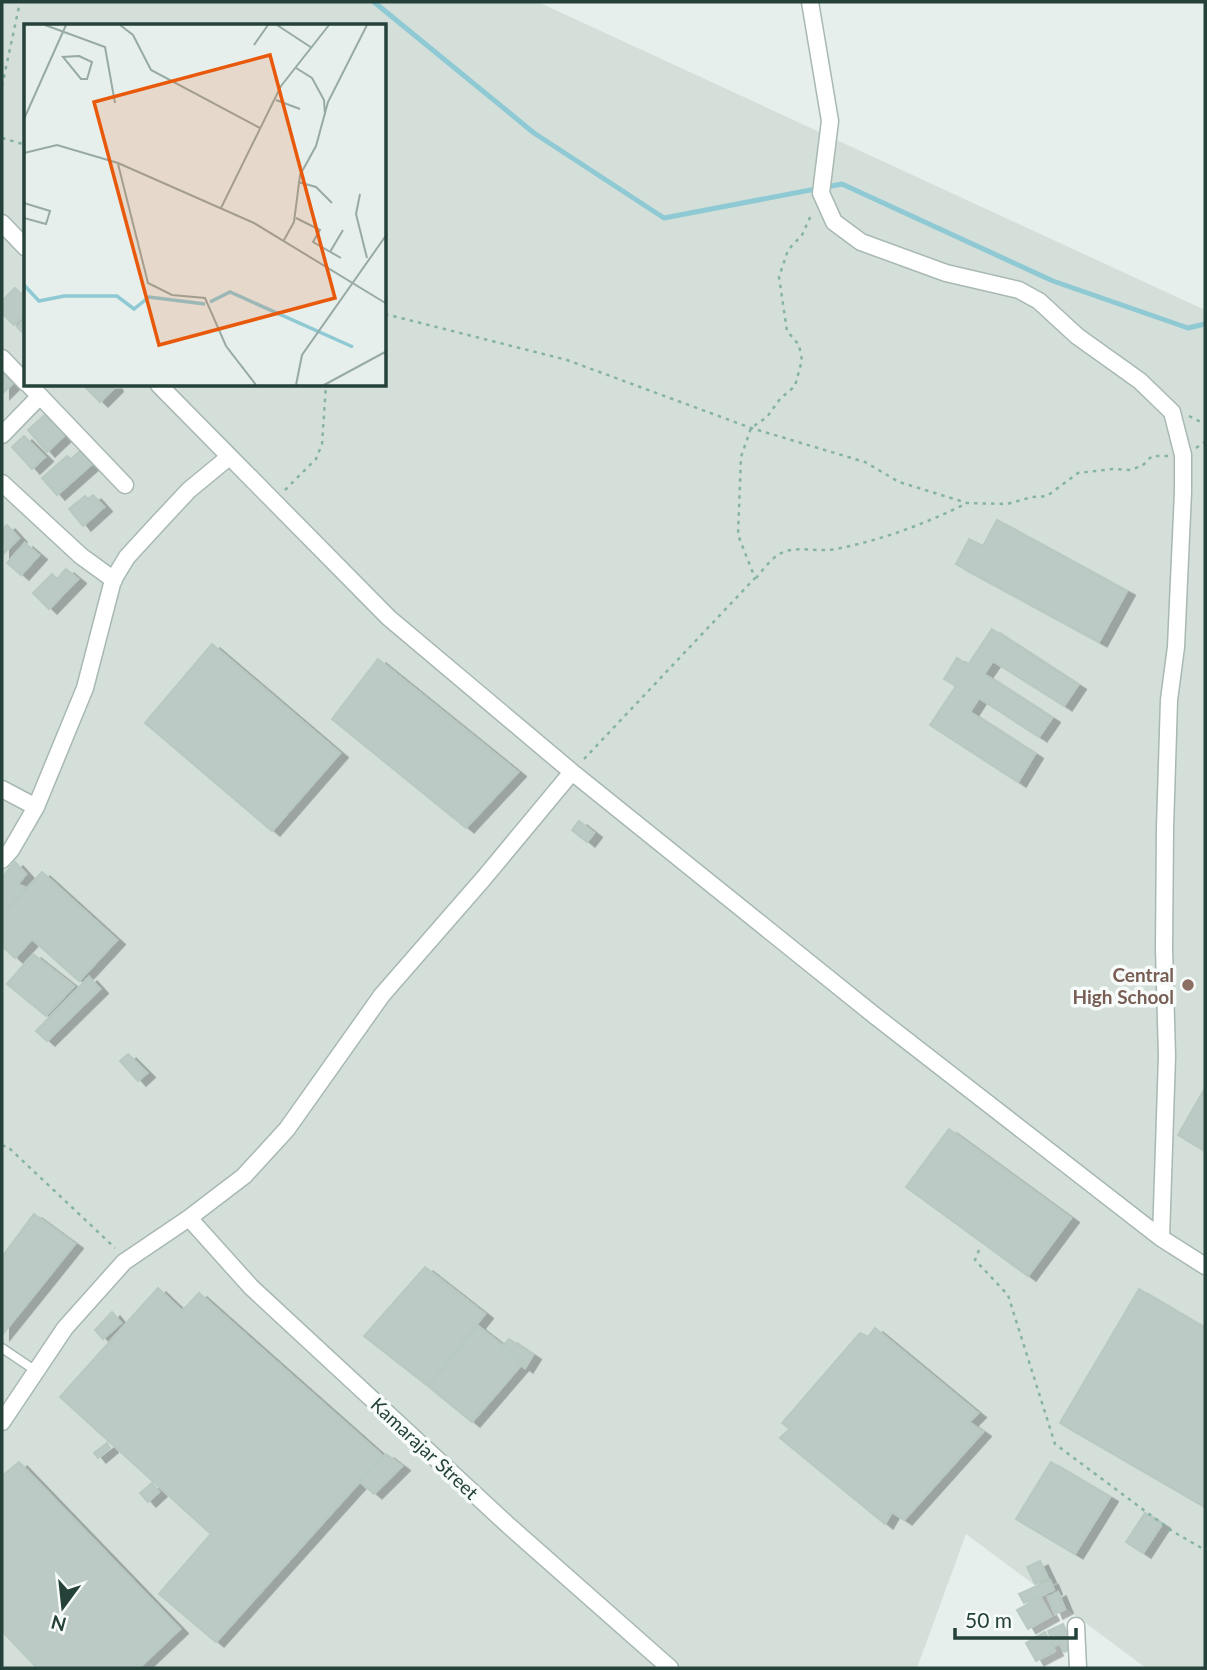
<svg xmlns="http://www.w3.org/2000/svg" width="1207" height="1670" viewBox="0 0 1207 1670" font-family="Lato,sans-serif">
<style>
.built{fill:#d4dfda;fill-rule:evenodd}
.lines{fill:none;stroke-linecap:round;stroke-linejoin:round}
.stream{stroke:#8ec9d4;stroke-width:5}
.building{fill:#bbcac4;stroke:#b8c9c2;stroke-width:2;filter:url(#shadow)}
.lane-casing{stroke:#a8b8b2;stroke-width:11}
.street-casing{stroke:#a8b8b2;stroke-width:19}
.path{stroke:#86b3a5;stroke-width:2.5;stroke-dasharray:3.5 5;stroke-linecap:butt}
.lane{stroke:#fff;stroke-width:8}
.street{stroke:#fff;stroke-width:16}
.education-dot{fill:#8d6e63;stroke:#f7fbf9;stroke-width:2.5}
.labels{text-anchor:middle;dominant-baseline:central;stroke-width:7;stroke-linejoin:round;paint-order:stroke}
.education-label{font-size:19px;font-weight:bold;fill:#785e54;stroke:#f7fbf9;text-anchor:end}
.street-label{font-size:19px;fill:#24423a;stroke:#f7fbf9}
.inset-river{fill:none;stroke:#8ec9d4;stroke-width:3.5}
.inset-road{fill:none;stroke:#98aaa4;stroke-width:2}
.view{fill:#e8590c;fill-opacity:0.15;stroke:#e8590c;stroke-width:3.5}
.inset-edge{fill:none;stroke:#24423a;stroke-width:3.5}
</style>
<defs>
<filter id="shadow"><feDropShadow dx="8" dy="4.5" stdDeviation="0" flood-color="#0004"/></filter>
</defs>
<rect width="100%" height="100%" fill="#e6efeb"/>
<!-- built -->
<path class="built" d="M2,2h536l667,308v1358h-59l-180,-134 -49,134h-915zM26,26h359v359h-359z"/>
<g class="lines">
<!-- stream -->
<path class="stream" d="M374,2l160,131 130,85 178,-34 211,97 135,47 17,-4"/>
</g>
<!-- building -->
<path class="building" d="M15,288l11,11v14l-12,12 -12,-12v-12z
M26,318v18l-9,-9z
M2,371l11,12 -11,11z
M87,385h27l1,2 -15,15 -15,-15z
M48,412l19,21 -20,19 -19,-22z
M24,436l21,21 -13,12 -20,-22z
M80,451l12,13 -35,31 -15,-17 25,-22 4,3z
M93,495l11,12 -21,19 -14,-17 16,-13 3,3z
M997,520l130,71 -28,51 -143,-78 13,-25 14,7z
M7,525l12,13 -17,17v-26z
M25,543l14,12 -18,20 -14,-12z
M66,569l12,10 -29,30 -16,-16 19,-19 5,5z
M992,629l86,56 -14,21 -71,-45 -9,13 68,44 -13,19 -60,-39 -9,14 65,42 -17,28 -88,-57 26,-39 -12,-7 13,-21 11,7z
M212,644l128,109 -68,78 -127,-108z
M378,659l140,113 -52,56 -134,-109z
M579,821l15,12 -7,9 -15,-12z
M15,862l11,12 -8,10 8,4 -24,27v-38z
M42,872l75,68 -38,41 -47,-42 -17,19 -13,-12v-31z
M33,954l41,32 -28,30 -39,-32z
M89,977l11,12 -53,52 -11,-10z
M128,1054l19,19 -9,8 -18,-20z
M1205,1088v63l-27,-16z
M949,1129l122,89 -43,58 -122,-89z
M34,1214l41,30 -73,91v-78z
M425,1267l60,47 -57,72 -64,-50z
M158,1288l24,23 17,-18 184,163 -167,186 -57,-48 52,-60 -151,-137z
M1139,1289l66,39v179l-145,-84z
M112,1312l9,11 -18,16 -8,-9z
M478,1326l46,36 -52,60 -44,-36z
M875,1328l103,85 -9,9 14,10 -79,88 -12,-8 -7,12 -105,-86 10,-9 -8,-6 78,-90 8,4z
M509,1339l24,16 -8,13 -25,-19z
M107,1443l3,5 -12,10 -4,-5z
M386,1454l16,12 -28,28 -14,-12z
M19,1462l161,167 -41,39h-102l-35,-37v-155z
M1051,1462l59,35 -35,57 -59,-35z
M152,1483l7,9 -11,10 -8,-9z
M1145,1513l17,11 -19,29 -17,-11z
M1040,1561l8,17 -13,6 -8,-17z
M1050,1580l4,10 -30,13 -5,-9z
M1058,1592l7,17 -10,5 -7,-17z
M1040,1597l11,19 -23,13 -11,-19z
M1063,1624l10,24 -9,4 -4,-9 -6,3 -6,-15z
M1045,1632l10,19 -19,10 -10,-18z"/>
<g class="lines">
<defs>
<path id="lane" d="M2,1348l34,23"/>
<path id="street" d="M810,2l20,119 -9,72 13,29 27,20 85,31 73,17 20,11 38,35 63,45 32,31 11,43v37l-7,155 -7,53 -4,128 -1,120 3,108 -6,182
M2,223l24,25
M2,358l24,25
M159,385l230,233 183,154 302,243 287,223 44,28
M40,396l85,89
M2,435l38,-39 -11,-11
M2,483l79,73 33,24
M2,789l34,18
M2,860l9,-10 25,-43 49,-119 28,-108 14,-23 33,-36 29,-31 40,-33
M189,1218l62,69 257,238 162,143
M2,1422l63,-94 59,-66 65,-44 55,-42 43,-47 95,-134 102,-117 88,-106
M1076,1626l2,42"/>
</defs>
<!-- lane casing -->
<use href="#lane" class="lane-casing"/>
<!-- street casing -->
<use href="#street" class="street-casing"/>
<!-- path -->
<path class="path" d="M2,86l18,-84
M2,138l24,7
M385,314l182,46 184,68 114,34 34,20 68,21 40,1 25,-7 15,-1 31,-23 35,-4 16,1 13,-4 10,-10h16
M1189,416l16,8
M1196,448l9,-6
M285,490l31,-31 6,-15 4,-59
M756,578c6,-7 14,-18 22,-23 17,-11 39,-2 58,-6 46,-9 89,-25 131,-46
M584,759l171,-181 -17,-43 3,-78 10,-29 16,-11 13,-18 15,-13 7,-26 -3,-15 -12,-14 -8,-54 9,-27 14,-15 10,-22
M2,1146h5l108,102
M979,1250l-4,10 33,35 47,149 117,87 33,19"/>
<!-- lane -->
<use href="#lane" class="lane"/>
<!-- street -->
<use href="#street" class="street"/>
</g>
<!-- markers -->
<circle class="education-dot" cx="1188" cy="985" r="7"/>
<g class="labels">
<!-- education labels -->
<g class="education-label">
<text x="1174" y="974">Central<tspan x="1174" dy="22">High School</tspan></text>
</g>
<!-- street labels -->
<g class="street-label">
<text transform="translate(425 1448) rotate(43)">Kamarajar Street</text>
</g>
</g>
<!-- overview -->
<g transform="translate(24 24)">
<rect width="362" height="362" fill="#e6efeb"/>
<path class="inset-river" d="M0,261l15,16 25,-5h53l17,13 15,-12 56,7M186,278l20,-10 123,55"/>
<path class="inset-road" d="M21,1l60,22 10,56M96,1l13,10 18,35 109,58M253,1l35,23M230,21l14,-20M55,32l13,6 -5,17h-6l-18,-22zM272,44l16,10 12,22 1,15M252,76l24,9M0,95l42,-94M0,129l33,-8 61,18 136,60 133,81M94,140l30,119 24,12 33,3 21,48 30,39M274,158l18,5 16,16M336,170l-4,20 11,44M0,179l26,8 -4,13 -22,-6M197,184l60,-122 48,-61M272,194l24,12 -7,12 28,16M260,216l10,-18 6,-47 16,-29 12,-44 39,-77M306,228l13,-22M272,361l6,-30 85,-121M300,361l63,-34"/>
<path class="view" d="M246,31l65,243 -176,47 -65,-243z"/>
<rect width="362" height="362" class="inset-edge"/>
</g>
<!-- border -->
<rect width="1207" height="1670" fill="none" stroke="#24423a" stroke-width="7"/>
<!-- north arrow -->
<g transform="translate(63 1607) rotate(195)" stroke="#f7fbf9" stroke-width="5" paint-order="stroke">
<path d="M0-5L12 26L0 18L-12 26Z" fill="#24423a"/>
<text y="-10" font-size="19" font-weight="bold" text-anchor="middle" fill="#24423a">N</text>
</g>
<!-- scale -->
<path d="M955 1628v10h121v-10" fill="none" stroke="#24423a" stroke-width="3.5"/>
<text x="965" y="1628" font-size="21" fill="#24423a" stroke="#f7fbf9" stroke-width="5" paint-order="stroke">50 m</text>
</svg>
